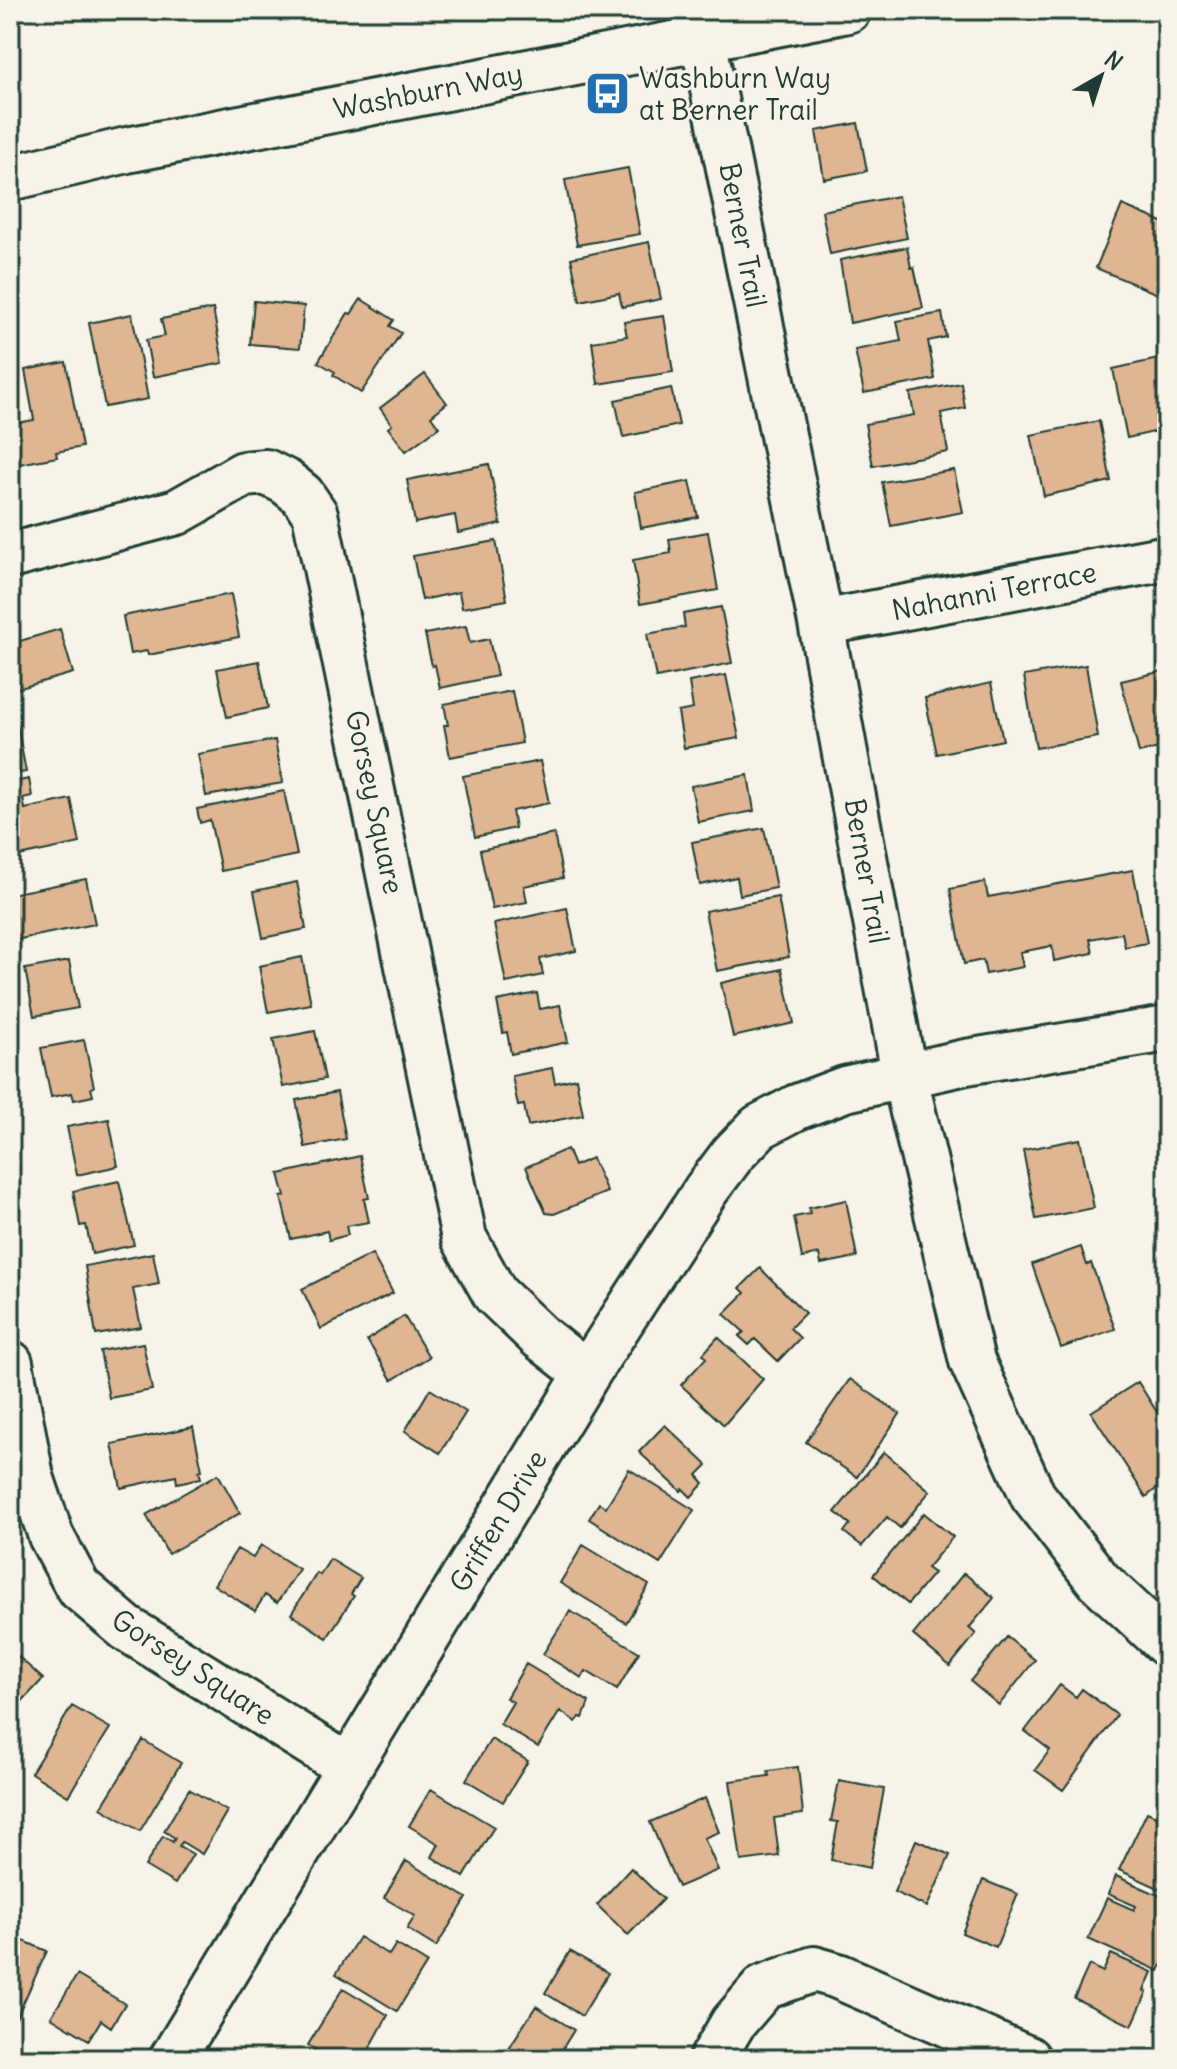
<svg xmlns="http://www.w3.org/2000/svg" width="1177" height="2069" viewBox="0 0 1177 2069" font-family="Delius,sans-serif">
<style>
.building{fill:#e0b591;stroke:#1f3d34;stroke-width:2}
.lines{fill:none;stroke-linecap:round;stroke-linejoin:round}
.minor-casing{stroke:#1f3d34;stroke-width:50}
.minor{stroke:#f7f3e8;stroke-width:44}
.labels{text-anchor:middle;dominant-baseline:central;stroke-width:6;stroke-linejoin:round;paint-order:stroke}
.poi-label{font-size:28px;fill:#1f3d34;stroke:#f7f3e8;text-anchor:start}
.street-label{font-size:28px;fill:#1f3d34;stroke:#f7f3e8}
</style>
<rect width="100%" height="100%" fill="#f7f3e8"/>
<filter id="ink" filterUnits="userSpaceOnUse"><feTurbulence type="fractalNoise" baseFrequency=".0125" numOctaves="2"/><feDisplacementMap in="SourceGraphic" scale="16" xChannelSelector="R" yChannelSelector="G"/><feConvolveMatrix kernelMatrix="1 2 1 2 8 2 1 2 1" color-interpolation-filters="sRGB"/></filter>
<g filter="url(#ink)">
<!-- building -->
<path class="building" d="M858,123l9,48 -43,8 -8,-48z
M628,168l12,66 -63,11 -12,-65z
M898,196l9,42 -77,16 -8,-43z
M1122,205l45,19v74l-71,-30z
M649,242l12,57 -39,8 -3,-14 -39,8 -9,-43z
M907,247l4,21 3,-1 9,41 -73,15 -10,-63z
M361,299l33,21 -4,6 11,7 -40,60 -28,-18 2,-3 -17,-10 30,-49 3,1z
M254,301l50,5 -4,42 -50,-4z
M213,309l10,54 -70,14 -7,-37 19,-4 -4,-17z
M942,313l4,24 -18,4 7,38 -71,14 -9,-43 46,-9 -4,-20z
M132,314l16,85 -43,8 -16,-84z
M664,316l9,56 -75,12 -6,-42 35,-6 -3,-14z
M1167,357v72l-40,9 -14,-69z
M66,362l16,85 -26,5 1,5 -38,7 -8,-40 23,-4 -9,-50z
M425,374l22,29 -16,13 8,11 -33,24 -18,-23 4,-3 -12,-17z
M961,383l4,25 -24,5 7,39 -75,14 -8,-42 49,-9 -4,-22z
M671,388l8,37 -56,12 -8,-37z
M1099,421l12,60 -67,15 -13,-61z
M489,464l12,60 -43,9 -3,-18 -40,8 -8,-43z
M954,470l9,42 -72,14 -9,-44z
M690,481l8,36 -57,11 -6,-36z
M708,532l10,58 -78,14 -7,-44 38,-7 -2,-14z
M496,541l11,59 -45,8 -3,-16 -37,8 -9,-44z
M231,594l8,43 -91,18 -1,-4 -17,3 -7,-38z
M721,607l11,56 -76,15 -9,-44 38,-7 -2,-13z
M466,626l4,17 19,-4 8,37 -57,12 -5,-23 -3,1 -7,-32z
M60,629l13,44 -63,18v-47z
M259,661l9,47 -41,9 -10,-48z
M1086,665l12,72 -62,11 -12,-72z
M1167,670v76l-28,7 -18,-72z
M726,675l13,63 -55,10 -6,-36 15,-3 -4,-27z
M991,683l12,57 -66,14 -12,-56z
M512,691l10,52 -72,14 -6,-32h4l-4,-21z
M17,724l9,48 -16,3v-50z
M275,740l8,43 -77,13 -8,-42z
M540,761l9,42 -37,8 3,17 -40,9 -12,-61z
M748,775l6,36 -56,11 -7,-36z
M29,779l3,17 -9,2 2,11 46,-10 9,44 -70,15v-75z
M284,791l13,64 -76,16 -11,-51 -10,3 -3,-14z
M764,828l12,60 -36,7 -3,-18 -37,8 -8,-43z
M554,834l9,44 -39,8 3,16 -35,7 -12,-59z
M1167,846v60l-7,-1z
M1133,870l14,73 -22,4 -3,-14 -32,6 3,14 -39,8 -2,-15 -32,6 3,15 -37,7 -3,-14 -19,4 -14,-75 35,-7 3,15z
M86,879l9,45 -80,16 -5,-24v-22z
M297,882l9,47 -43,9 -9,-47z
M778,897l11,60 -72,14 -12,-60z
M567,908l9,43 -36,8 3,16 -37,8 -12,-59z
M302,957l9,47 -43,8 -9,-46z
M69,961l9,47 -44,8 -9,-47z
M782,969l12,54 -61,14 -12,-54z
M537,993l3,16 20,-4 8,37 -57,12 -4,-22 -4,1 -6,-32z
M315,1031l10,48 -42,8 -10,-48z
M84,1040l10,47 -3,1 2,8 -19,4 -2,-7 -21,4 -10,-49z
M552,1068l3,15 21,-5 7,37 -55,11 -4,-21 -6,1 -6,-30z
M337,1092l9,47 -41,8 -9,-47z
M109,1119l9,47 -41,9 -10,-48z
M1080,1139l14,69 -58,11 -13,-69z
M567,1149l7,17 18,-8 15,34 -53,22 -8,-1 -20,-46z
M360,1156l9,42 -5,1 5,23 -23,4 2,9 -19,5 -2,-9 -36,8 -10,-42 4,-1 -6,-22z
M119,1181l15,64 -42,9 -6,-29 -6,1 -7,-35z
M846,1200l11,57 -36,7 -2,-10 -17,4 -8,-41 16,-3 -1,-6z
M1081,1247l6,18 4,-2 24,66 -54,19 -29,-84z
M153,1253l6,31 -26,5 8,38 -45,8 -11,-69z
M372,1254l21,39 -72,36 -19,-40z
M760,1268l45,45 -15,15 10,10 -22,23 -23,-22 -6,6 -10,-9 5,-4 -20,-18 21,-21 -5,-5z
M404,1316l25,41 -37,23 -25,-40z
M718,1337l45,42 -39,46 -43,-40 25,-27 -3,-4z
M143,1343l9,47 -43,8 -9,-47z
M850,1379l50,35 -43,63 -51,-35z
M1138,1382l29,46v52l-21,17 -55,-85z
M430,1389l36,23 -26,41 -35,-22z
M665,1425l42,40 -10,10 7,8 -13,14 -8,-8 -2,2 -42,-39z
M193,1427l9,43 -3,1 2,7 -24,5 -1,-7 -55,12 -9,-44z
M884,1452l46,39 -30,37 -13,-11 -25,29 -18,-14 6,-8 -15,-12z
M629,1469l65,41 -34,54 -71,-45 10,-16 7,4z
M218,1474l22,39 -72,41 -22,-39z
M924,1513l29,24 -26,31 7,5 -26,31 -35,-29z
M261,1545l38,24 -22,34 -12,-8 -10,16 -41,-26 23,-36 16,9z
M583,1545l66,40 -23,38 -66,-40z
M330,1559l31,19 -10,16 3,2 -27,42 -36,-24 26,-41 3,2z
M964,1573l30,25 -25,30 7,6 -26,32 -37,-31z
M570,1611l69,41 -22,38 -31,-19 -4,7 -39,-24z
M1007,1637l28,23 -36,45 -29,-24z
M10,1649l33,30 -31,33 -2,-2z
M526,1664l63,38 -6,16 -3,-1 -4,5 -16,-11 -22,36 -38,-23 13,-22 -7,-4z
M1060,1685l16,12 6,-8 35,26 -54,75 -28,-20 15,-20 -25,-19z
M72,1706l38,22 -42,68 -37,-23z
M491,1739l37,22 -25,41 -37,-22z
M143,1740l38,23 -41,68 -39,-23z
M798,1767l5,47 -29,4 5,38 -38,5 -11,-80 39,-5 -1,-5z
M839,1781l45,8 -14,79 -39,-8 7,-38 -7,-1z
M189,1789l38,22 -25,43 -20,-12 -3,4 14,8 -18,30 -30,-18 18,-30 10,6 2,-4 -11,-7z
M431,1789l63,38 -30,50 -32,-20 7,-13 -30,-18z
M705,1798l14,34 -15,6 14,32 -40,17 -28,-65z
M1147,1812l20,9v71l-48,-22z
M916,1840l34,15 -23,52 -33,-15z
M406,1861l61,37 -31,49 -29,-18 8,-13 -31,-18z
M631,1868l32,31 -35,36 -31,-30z
M1116,1876l51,23v54l-8,18 -71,-32 19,-41 27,12 2,-4 -28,-12z
M983,1880l35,14 -22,53 -34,-14z
M10,1935l37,16 -33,72 -4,-2z
M359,1937l30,18 7,-11 31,19 -30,48 -61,-37z
M570,1951l38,22 -26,43 -37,-23z
M1111,1954l41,18 -8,19 3,1 -15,34 -58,-28 15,-33 14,7z
M77,1975l48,29 -14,23 -10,-7 -12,20 -38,-23z
M343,1988l45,27 -24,44h-33l-23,-14z
M536,2006l38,24 -18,29h-30l-17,-11z"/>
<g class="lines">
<defs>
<path id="minor" d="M697,10l124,613 83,451 68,287 61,135 66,85 68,63
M10,178l117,-28 721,-140
M10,556l167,-44 67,-38 22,-2 20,10 16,13 13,19 149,724 31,56 45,43 47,37
M821,623l346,-65
M10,1363l21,114 20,59 27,51 48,41 223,139
M172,2059l415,-685 119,-184 27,-36 26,-27 38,-20 48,-18 121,-27 201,-33
M712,2059l21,-36 31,-36 50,-18 24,7 190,83"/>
</defs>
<!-- minor casing -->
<use href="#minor" class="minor-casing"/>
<!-- minor -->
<use href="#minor" class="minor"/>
</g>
</g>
<!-- icons -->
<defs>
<symbol id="bus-square" viewBox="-11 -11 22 22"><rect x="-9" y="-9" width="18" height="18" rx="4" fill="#1f6fb2" stroke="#f7f3e8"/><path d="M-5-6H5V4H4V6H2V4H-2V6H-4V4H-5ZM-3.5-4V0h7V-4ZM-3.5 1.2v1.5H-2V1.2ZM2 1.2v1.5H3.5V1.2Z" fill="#fff"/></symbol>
</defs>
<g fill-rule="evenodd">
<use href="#bus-square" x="582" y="68" width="51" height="51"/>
</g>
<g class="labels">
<!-- poi labels -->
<g class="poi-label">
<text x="639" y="78">Washburn Way<tspan x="639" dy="32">at Berner Trail</tspan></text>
</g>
<!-- street labels -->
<g class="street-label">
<text transform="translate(428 91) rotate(-11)">Washburn Way</text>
<text transform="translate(743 235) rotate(79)">Berner Trail</text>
<text transform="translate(994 591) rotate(-11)">Nahanni Terrace</text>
<text transform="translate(375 802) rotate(78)">Gorsey Square</text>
<text transform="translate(867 871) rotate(80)">Berner Trail</text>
<text transform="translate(498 1521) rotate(-59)">Griffen Drive</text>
<text transform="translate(193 1667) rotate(33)">Gorsey Square</text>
</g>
</g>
<!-- margin -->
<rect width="1177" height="2069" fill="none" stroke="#f7f3e8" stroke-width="40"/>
<rect x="20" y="20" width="1137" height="2029" fill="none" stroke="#1f3d34" stroke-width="3" filter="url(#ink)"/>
<!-- north arrow -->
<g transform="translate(1101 76) rotate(39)" stroke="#f7f3e8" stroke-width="6" paint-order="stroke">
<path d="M0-6L14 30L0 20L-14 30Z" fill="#1f3d34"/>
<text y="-12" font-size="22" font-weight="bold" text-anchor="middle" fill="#1f3d34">N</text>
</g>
</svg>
